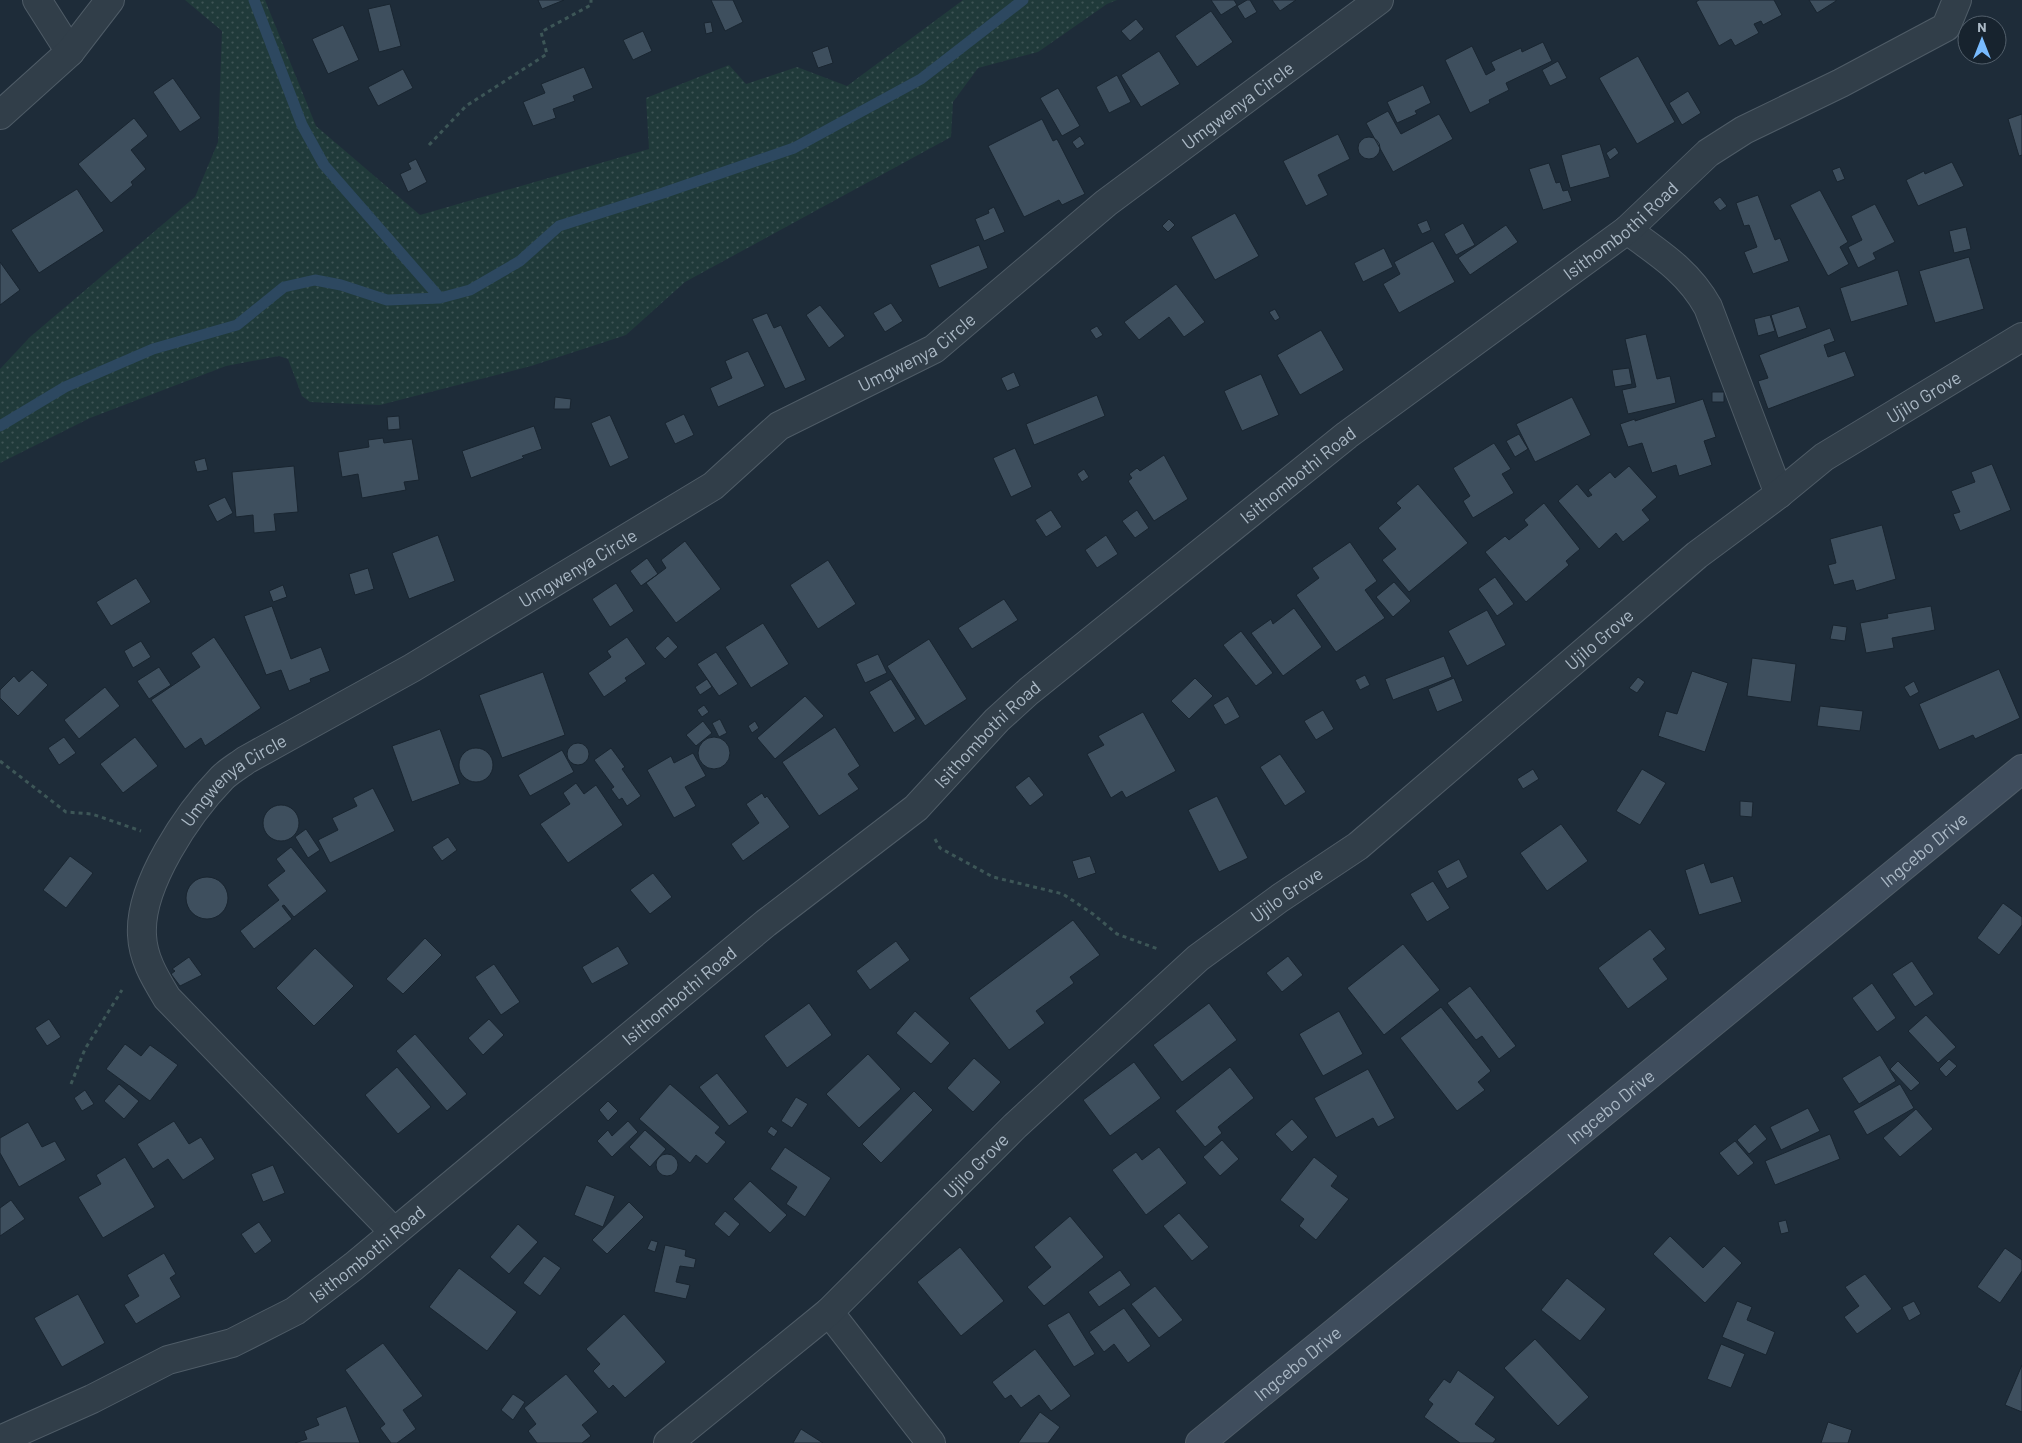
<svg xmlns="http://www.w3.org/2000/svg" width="2022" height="1443" viewBox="0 0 2022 1443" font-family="Barlow,sans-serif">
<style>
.grass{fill:url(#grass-dots)}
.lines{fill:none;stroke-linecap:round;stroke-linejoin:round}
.stream{stroke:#2d4860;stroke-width:11}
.building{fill:#3e4f5e;stroke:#192530}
.street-casing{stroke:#4f5c67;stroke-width:30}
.secondary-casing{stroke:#4f5c67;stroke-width:30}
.path{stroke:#3d5657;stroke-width:3;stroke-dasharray:4 4;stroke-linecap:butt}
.street{stroke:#313e49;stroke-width:28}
.secondary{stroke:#3f4d5d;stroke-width:28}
.labels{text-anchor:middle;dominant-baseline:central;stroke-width:4.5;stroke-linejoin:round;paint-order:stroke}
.street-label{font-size:18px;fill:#abb9c6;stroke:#17232e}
</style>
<defs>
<pattern id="grass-dots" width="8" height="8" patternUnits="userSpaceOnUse" patternTransform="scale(1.25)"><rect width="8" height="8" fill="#203a3a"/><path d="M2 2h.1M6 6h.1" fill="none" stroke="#3e5455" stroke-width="1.8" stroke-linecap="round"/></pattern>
</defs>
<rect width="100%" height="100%" fill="#1e2c39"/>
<!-- grass -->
<path class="grass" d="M185,0h80l51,126 104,89 229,-66 -3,-51 83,-33 17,19 51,-17 50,19 116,-86h154l-10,4 -69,48 -60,16 -25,34 -2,35 -266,145 -59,53 -95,31 -151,39 -70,-3 -8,-6 -14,-37 -9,-3 -53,10 -136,52 -90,45v-94l30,-32 165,-140 23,-55 4,-111z"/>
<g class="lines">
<!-- stream -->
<path class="stream" d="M254,0l48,125 22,40 116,133
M0,426l65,-39 88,-38 84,-24 47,-38 31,-7 26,5 46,15 53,-2 30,-8 50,-29 39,-35 104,-33 131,-45 127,-69 102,-79"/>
</g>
<!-- building -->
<path class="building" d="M538,0h26l-22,9z
M711,0h22l10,22 -18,9z
M1211,0h23l3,5 -16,10z
M1247,0h3l7,12 -12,7 -8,-13z
M1272,0h24l-16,11z
M1699,0h75l8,15 -19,10 -2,-4 -7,3 5,9 -24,13 -4,-7 -12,7 -23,-44z
M1809,0h27v1l-19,12z
M390,4l11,42 -22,6 -11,-43z
M1211,11l22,31 -36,25 -22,-31z
M1136,19l8,10 -14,12 -9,-10z
M711,22l2,10 -7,2 -2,-11z
M343,25l16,35 -31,14 -16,-35z
M643,31l9,20 -19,9 -10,-20z
M1543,42l9,19 -46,22 3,7 -20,10 1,3 -20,10 -25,-53 27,-14 14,29 9,-5 -4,-8 30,-14 1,4z
M828,46l5,17 -15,5 -6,-16z
M1159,51l21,33 -39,23 -20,-32z
M1638,56l37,66 -38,22 -38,-66z
M1558,61l9,17 -17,8 -8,-16z
M584,67l9,21 -20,8 2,5 -22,8 3,9 -23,8 -10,-24 22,-9 -4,-9z
M403,69l10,19 -35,18 -10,-19z
M1117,75l14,27 -22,11 -13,-26z
M173,78l28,40 -21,14 -27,-40z
M1423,85l8,18 -16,8 2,3 -20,9 -10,-21z
M1058,88l22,38 -18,10 -22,-38z
M1688,91l13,22 -19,12 -13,-22z
M1388,111l13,23 38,-20 14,25 -60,33 -27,-49z
M2022,114v41l-3,1 -11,-37z
M134,118l14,18 -17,14 15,19 -15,13 2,3 -22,18 -33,-39z
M1042,119l11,22 4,-2 28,55 -23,11 -3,-5 -35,17 -36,-71z
M1338,134l12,25 -32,16 10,20 -22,11 -23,-45z
M1080,136l5,8 -8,5 -5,-7z
M1358 148a11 11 0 1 1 22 0a11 11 0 1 1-22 0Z
M1600,144l10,33 -40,11 -9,-33z
M1615,147l4,6 -9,7 -4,-7z
M416,159l11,23 -19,10 -8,-18 11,-5 -3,-6z
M1952,162l12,24 -46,20 -12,-26 18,-9 1,3z
M1549,163l7,20 4,-1 3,9 5,-1 4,11 -29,9 -14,-41z
M1840,167l5,12 -8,3 -5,-12z
M77,189l27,42 -65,42 -28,-43z
M1820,190l28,52 -8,5 9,17 -21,12 -38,-71z
M1758,195l17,45 5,-2 9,23 -36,13 -9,-22 13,-5 -8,-22 -5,1 -8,-23z
M1720,197l7,9 -7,5 -7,-9z
M1875,204l20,38 -22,11 3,6 -18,9 -10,-21 14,-7 -11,-24z
M994,207l11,25 -21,9 -9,-22 14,-6 -1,-3z
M1235,213l24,43 -44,24 -24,-43z
M1169,219l6,6 -7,7 -6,-6z
M1427,220l4,10 -9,4 -5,-10z
M1463,223l12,22 -19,10 -12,-21z
M1506,225l12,17 -48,33 -12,-17z
M1966,227l5,22 -17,4 -5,-22z
M1433,241l22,41 -56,31 -16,-29 17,-10 -6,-12z
M979,245l9,23 -49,20 -9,-23z
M1384,248l9,19 -30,15 -9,-19z
M1969,257l15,52 -49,14 -16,-52z
M0,262l20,28 -20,15z
M1898,270l10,35 -57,17 -11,-34z
M1176,284l29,38 -21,15 -15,-20 -30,23 -15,-18z
M891,303l12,18 -18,11 -12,-19z
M820,305l25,31 -16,12 -23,-33z
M1799,306l8,22 -29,10 -7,-23z
M1275,309l5,9 -5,3 -6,-9z
M767,313l7,15 7,-3 25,55 -21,9 -33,-70z
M1770,315l5,16 -17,5 -4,-17z
M1097,326l6,9 -7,4 -6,-9z
M1830,328l5,13 -11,4 4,12 17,-6 10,25 -87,33 -10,-28 10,-3 -9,-23z
M1321,330l23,40 -44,25 -23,-40z
M1646,334l11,45 13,-3 6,27 -48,11 -6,-24 14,-3 -11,-48z
M748,351l17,35 -47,21 -8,-19 22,-10 -7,-17z
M1629,368l3,16 -17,3 -3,-17z
M1014,372l6,14 -13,5 -6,-13z
M1261,374l18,41 -37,16 -18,-40z
M1712,392h12v10h-12z
M1097,395l8,21 -71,29 -8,-21z
M555,397l16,2 -1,10h-16z
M1572,397l19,38 -56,27 -19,-38z
M1703,399l13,38 -12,4 8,24 -33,11 -3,-11 -24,8 -10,-30 -14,4 -8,-23 15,-5v2z
M684,414l10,21 -19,9 -10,-21z
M610,415l19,43 -19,9 -19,-44z
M399,416l1,13 -12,1 -1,-13z
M534,426l8,23 -20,7 2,2 -53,20 -9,-27z
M1519,434l9,15 -13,8 -9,-16z
M383,438l1,5 28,-4 7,41 -15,2 2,8 -44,8 -4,-24 -16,3 -4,-25 31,-5 -1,-7z
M1494,443l17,26 -9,5 12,19 -41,25 -10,-17 7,-5 -17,-28z
M1015,448l17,39 -21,10 -18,-39z
M1164,455l24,44 -34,22 -26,-40 4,-3 -3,-4 8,-6 3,3z
M205,458l3,12 -11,2 -3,-11z
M1992,464l19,46 -51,21 -7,-17 7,-2 -9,-21 24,-9 -4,-10z
M294,466l4,46 -24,2 2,17 -22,2 -1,-18 -17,2 -4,-45z
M1629,466l28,31 -15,13 8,10 -27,22 -7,-9 -17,16 -41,-48 19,-17 11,13 4,-2 -4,-5 22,-18 5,6z
M1084,469l5,8 -7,5 -5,-8z
M1418,484l50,59 -59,49 -27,-32 14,-11 -18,-21 23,-20 -5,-5z
M225,497l8,16 -16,9 -9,-17z
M1544,503l36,46 -14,12 3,4 -43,37 -41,-50 20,-16 4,4 19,-15 -4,-5z
M1051,510l11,17 -16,10 -11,-17z
M1137,510l12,18 -14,10 -13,-17z
M1882,525l14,54 -40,12 -3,-11 -19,5 -6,-20 8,-2 -6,-24z
M438,535l17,46 -46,18 -17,-46z
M1106,535l12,19 -21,14 -12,-18z
M685,541l36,48 -45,34 -30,-40 20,-15 -5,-8z
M1350,542l27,39 -12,9 20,28 -49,34 -40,-57 23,-17 -7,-10z
M647,558l11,16 -17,12 -11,-15z
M828,560l28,44 -38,25 -28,-44z
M368,568l6,21 -19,6 -6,-21z
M1495,577l19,27 -17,12 -19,-27z
M136,578l15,24 -40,24 -15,-24z
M1394,582l17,19 -18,16 -17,-20z
M616,583l18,28 -24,16 -18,-28z
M283,585l4,12 -14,5 -4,-11z
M1004,599l14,21 -46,29 -14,-21z
M272,606l19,53 30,-12 9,24 -20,8 1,3 -22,9 -8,-21 -15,5 -22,-59z
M1931,606l4,24 -43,8 2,10 -28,5 -6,-30 28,-5 -1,-4z
M1294,608l28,39 -39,29 -32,-43 20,-14 2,5z
M1487,610l19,35 -39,21 -19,-35z
M763,623l26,41 -38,24 -26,-41z
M1833,625l14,2 -2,14 -15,-2z
M1241,631l32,42 -17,13 -33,-41z
M668,636l10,11 -13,12 -10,-11z
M214,637l47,71 -56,38 -4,-8 -16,11 -34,-49 49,-33 -9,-14z
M627,637l19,27 -21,14 2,3 -23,16 -16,-24 23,-16 -4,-6z
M929,639l38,60 -42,27 -38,-60z
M141,641l10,16 -18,11 -9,-17z
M716,652l22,32 -19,12 -22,-32z
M878,654l9,19 -22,10 -9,-19z
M1444,656l8,21 -59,23 -8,-21z
M1752,658l44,6 -5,38 -44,-6z
M159,667l12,18 -22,14 -12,-18z
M1999,669l21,49 -45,21 -2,-4 -34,15 -20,-46z
M32,670l16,15 -30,31 -18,-18v-8l14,-14 5,6z
M1692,671l36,12 -23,69 -47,-16 8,-25 11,3z
M543,672l22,63 -63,23 -23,-63z
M1365,675l5,10 -10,5 -5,-10z
M1638,677l7,5 -8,11 -8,-5z
M1195,678l18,18 -24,23 -18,-18z
M1454,678l9,23 -26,11 -9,-23z
M707,679l5,8 -12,8 -5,-8z
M891,679l25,40 -22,14 -25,-41z
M1914,681l5,11 -9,5 -6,-10z
M105,687l15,19 -41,33 -15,-19z
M805,696l19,20 -49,43 -18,-21z
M1228,696l12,21 -15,8 -12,-20z
M704,705l5,7 -7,5 -5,-7z
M1820,706l43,5 -3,20 -43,-5z
M1323,710l11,19 -18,11 -12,-19z
M1143,712l33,59 -50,27 -4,-7 -11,7 -24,-44 17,-9 -6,-9z
M720,719l7,14 -8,4 -7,-14z
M703,721l9,12 -16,13 -10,-11z
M755,721l4,7 -7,5 -4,-7z
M835,727l25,39 -12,8 11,15 -40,27 -37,-54z
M440,729l20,55 -48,18 -20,-56z
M64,737l12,16 -17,12 -11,-17z
M135,737l23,29 -35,27 -23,-29z
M698 753a16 16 0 1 1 32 0a16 16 0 1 1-32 0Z
M567 754a11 11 0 1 1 22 0a11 11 0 1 1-22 0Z
M459 765a17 17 0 1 1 34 0a17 17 0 1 1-34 0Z
M611,748l14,19 -3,2 19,27 -14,10 -5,-8 -3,2 -8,-11 3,-2 -20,-27z
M562,750l12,22 -44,24 -12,-21z
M693,753l13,23 -21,11 11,19 -22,12 -27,-48 24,-14 3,7z
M1280,754l26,38 -21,14 -25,-39z
M1533,769l6,10 -16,10 -6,-10z
M1642,769l24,14 -26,42 -24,-14z
M1029,776l15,19 -14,11 -15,-19z
M576,783l8,11 12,-9 27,40 -55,38 -28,-39 30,-20 -7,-11z
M373,788l22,43 -65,32 -12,-23 20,-10 -6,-12 25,-12 -4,-8z
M762,793l3,5 2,-2 23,31 -47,34 -12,-17 28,-21 -13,-19z
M1217,796l31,62 -29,14 -31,-62z
M1740,801l13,1 -1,15 -12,-1z
M263 823a18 18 0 1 1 36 0a18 18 0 1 1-36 0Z
M1561,824l27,37 -41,30 -27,-38z
M306,829l14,21 -12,8 -13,-21z
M448,837l9,13 -15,11 -10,-14z
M291,847l36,44 -33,26 -10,-12 -2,1 10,13 -38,30 -14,-18 39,-31 -12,-15 18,-14 -9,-12z
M70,856l23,17 -27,35 -23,-18z
M1090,856l6,17 -18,6 -6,-18z
M1459,859l9,18 -21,12 -10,-18z
M1704,863l7,20 22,-7 9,26 -43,13 -14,-45z
M653,873l19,24 -22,17 -20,-24z
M186 898a21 21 0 1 1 42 0a21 21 0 1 1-42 0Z
M1433,881l17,27 -23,14 -17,-28z
M2003,903l19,14v8l-23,30 -22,-17z
M1073,920l27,35 -30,22 4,6 -38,28 9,12 -36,27 -40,-52z
M1650,929l16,20 -13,10 15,20 -40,30 -30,-41z
M425,938l17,17 -39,39 -17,-15z
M896,941l14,19 -40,30 -14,-19z
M1403,944l37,46 -56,45 -37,-47z
M618,946l11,18 -37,20 -10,-17z
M315,948l39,38 -40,40 -38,-38z
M1288,956l15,19 -21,17 -16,-19z
M189,957l13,18 -22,11 -9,-12 4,-3 -3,-2z
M1912,961l22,33 -19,13 -23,-33z
M494,964l26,38 -19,13 -26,-38z
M1872,983l24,35 -19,14 -25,-34z
M1470,986l46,60 -17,13 -17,-23 -6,4 -29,-37z
M809,1003l23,32 -45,33 -23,-32z
M1209,1003l28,37 -55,42 -29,-37z
M1441,1007l50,64 -13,11 7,8 -28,21 -57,-73z
M915,1011l35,32 -19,21 -35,-31z
M1339,1011l24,43 -40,22 -24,-42z
M1926,1015l30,32 -18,16 -30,-32z
M49,1019l12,18 -14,9 -12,-18z
M489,1019l15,16 -21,20 -15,-17z
M415,1034l52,60 -20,17 -51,-60z
M125,1044l16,12 9,-11 28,20 -28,36 -44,-32z
M868,1054l33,35 -42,39 -33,-34z
M1880,1055l16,26 -37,23 -17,-26z
M974,1058l27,24 -28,30 -26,-24z
M1949,1059l8,7 -11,11 -7,-8z
M1898,1061l22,22 -9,8 -21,-22z
M1134,1062l27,36 -51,38 -27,-36z
M397,1067l34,40 -33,27 -33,-39z
M1230,1067l24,31 -36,29 4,6 -17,14 -30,-36z
M1368,1069l27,49 -17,9 -5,-9 -37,20 -22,-40z
M717,1073l31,39 -19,14 -30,-39z
M119,1084l20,17 -15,18 -20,-18z
M670,1084l50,43 -5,6 11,9 -19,22 -11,-9 -6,8 -51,-44z
M1900,1084l14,24 -47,27 -14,-24z
M85,1090l9,14 -12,7 -8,-13z
M914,1091l19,19 -52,53 -19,-19z
M796,1097l12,7 -16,24 -11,-7z
M608,1101l10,10 -10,10 -9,-11z
M1808,1108l12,23 -39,19 -11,-23z
M1916,1109l17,20 -33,28 -17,-19z
M1292,1119l16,18 -16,15 -17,-18z
M174,1121l15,23 12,-7 14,22 -32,21 -15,-21 -15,10 -16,-25z
M628,1121l10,11 -26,25 -15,-16 11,-11 4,6z
M28,1122l14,25 13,-6 11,19 -47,27 -19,-34v-15z
M1755,1124l12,15 -18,15 -12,-14z
M771,1126l7,5 -4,6 -7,-5z
M645,1130l21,19 -16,18 -21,-20z
M1830,1134l10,25 -65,26 -10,-24z
M1222,1140l17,19 -19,17 -17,-19z
M1735,1141l19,22 -16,13 -19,-23z
M785,1147l46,31 -26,39 -19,-13 11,-17 -27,-18z
M1159,1147l28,36 -41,32 -34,-45 24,-18 6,8z
M656 1165a11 11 0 1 1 22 0a11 11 0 1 1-22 0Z
M125,1157l30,50 -52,31 -25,-41 23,-13 -5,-9z
M1314,1157l24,19 -7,10 18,13 -33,41 -17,-14 5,-7 -24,-19z
M273,1165l12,28 -22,9 -12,-28z
M750,1181l37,34 -17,18 -37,-34z
M586,1185l29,11 -12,31 -29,-12z
M11,1200l14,19 -25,17v-28z
M629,1202l15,15 -37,37 -15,-14z
M725,1211l15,13 -11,13 -15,-13z
M1179,1213l30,34 -17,14 -29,-35z
M1070,1216l34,41 -60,49 -17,-19 24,-20 -17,-20z
M1786,1220l3,12 -8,2 -3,-12z
M259,1222l13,19 -17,13 -14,-20z
M518,1224l20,18 -29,32 -19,-17z
M1670,1236l33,32 21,-22 18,17 -37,40 -52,-49z
M651,1240l7,2 -3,10 -8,-3z
M665,1245l21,5 -1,6 11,3 -2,9 -14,-2 -4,16 14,3 -4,14 -32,-7z
M960,1247l44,54 -43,35 -44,-54z
M2005,1248l17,12v11l-22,32 -23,-16z
M164,1253l12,21 -6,4 11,19 -45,27 -12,-19 15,-9 -12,-21z
M544,1256l17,12 -21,28 -17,-13z
M459,1268l58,44 -30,39 -58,-44z
M1120,1270l11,15 -32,22 -11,-15z
M1865,1274l27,35 -35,25 -13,-17 15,-11 -14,-19z
M1567,1278l39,31 -26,32 -39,-31z
M1155,1286l28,34 -24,18 -28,-34z
M78,1294l27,49 -43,24 -28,-49z
M1737,1301l15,6 -5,13 28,12 -9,23 -44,-18z
M1914,1301l7,13 -12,7 -7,-14z
M1124,1308l27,38 -23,17 -14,-19 -10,8 -15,-20z
M1069,1312l26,42 -21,13 -27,-42z
M624,1314l42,48 -41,36 -12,-13 -4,4 -16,-18 7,-7 -14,-15z
M1535,1339l54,58 -31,29 -54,-58z
M383,1343l40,53 -20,14 13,19 -19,14h-6l-11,-15 5,-4 -40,-54z
M1721,1344l24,10 -14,34 -24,-9z
M1035,1349l36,47 -20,15 -12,-16 -18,13 -10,-13 -6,4 -13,-17z
M2022,1365v47l-17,-7z
M1458,1370l37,27 -20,27 21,15 -3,4h-33l-36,-26 9,-13 -5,-4 16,-21 6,4z
M566,1374l32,38 -16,13 9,11 -9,7h-45l-9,-12 8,-7 -12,-16z
M513,1394l12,8 -12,18 -12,-10z
M346,1406l14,37h-65l12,-4 -3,-8 15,-6 -3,-7z
M1040,1412l20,15 -12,16h-30z
M1828,1422l24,8 -4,13h-27z
M801,1429l22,14h-30z"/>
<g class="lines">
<defs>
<g id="street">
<path d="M37,0l33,52"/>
<path d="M0,115l70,-63 40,-52"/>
<path d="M1627,230c32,23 62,42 81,77l71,187"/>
<path id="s1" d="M394,1232l-227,-234c-12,-20 -24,-39 -25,-63 -3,-50 46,-122 80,-157 7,-7 16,-12 24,-18l166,-92 301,-182 66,-60 155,-77 172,-146 273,-203"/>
<path d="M829,1312l102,131"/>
<path id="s2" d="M0,1440l92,-41 76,-39 64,-17 63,-32 59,-45 412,-343 150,-115 81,-88 32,-29 318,-256 280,-205 81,-77 36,-23 97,-47 105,-56 11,-27"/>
<path id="s3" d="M668,1443l161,-131 186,-186 183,-168 82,-60 78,-52 339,-291 82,-61 45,-37 198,-120"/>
</g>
<g id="secondary">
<path id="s4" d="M1200,1443l822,-674"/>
</g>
</defs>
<!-- street casing -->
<use href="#street" class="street-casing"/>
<!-- secondary casing -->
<use href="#secondary" class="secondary-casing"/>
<!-- path -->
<path class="path" d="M429,145l37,-39 81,-52 -6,-22 50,-27v-5
M0,761l66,51 26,2 49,17
M935,839l5,9 53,29 70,17 30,20 24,20 41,15
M71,1084l14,-35 37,-59"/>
<!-- street -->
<use href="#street" class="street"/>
<!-- secondary -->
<use href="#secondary" class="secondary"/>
</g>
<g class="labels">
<!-- street labels -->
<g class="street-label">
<text stroke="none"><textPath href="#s1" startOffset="1798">Umgwenya Circle</textPath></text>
<text stroke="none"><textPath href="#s2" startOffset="2035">Isithombothi Road</textPath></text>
<text stroke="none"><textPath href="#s1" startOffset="1392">Umgwenya Circle</textPath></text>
<text stroke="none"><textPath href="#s3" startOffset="1638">Ujilo Grove</textPath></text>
<text stroke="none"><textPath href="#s2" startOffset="1630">Isithombothi Road</textPath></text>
<text stroke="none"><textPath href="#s1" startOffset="988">Umgwenya Circle</textPath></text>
<text stroke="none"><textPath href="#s3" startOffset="1232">Ujilo Grove</textPath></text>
<text stroke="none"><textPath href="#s2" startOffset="1225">Isithombothi Road</textPath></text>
<text stroke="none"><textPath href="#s1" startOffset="582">Umgwenya Circle</textPath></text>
<text stroke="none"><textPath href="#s4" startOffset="936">Ingcebo Drive</textPath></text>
<text stroke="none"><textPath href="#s3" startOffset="828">Ujilo Grove</textPath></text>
<text stroke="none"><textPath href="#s2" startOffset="820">Isithombothi Road</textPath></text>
<text stroke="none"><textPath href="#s4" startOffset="531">Ingcebo Drive</textPath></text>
<text stroke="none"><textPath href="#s3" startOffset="415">Ujilo Grove</textPath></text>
<text stroke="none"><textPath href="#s2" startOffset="415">Isithombothi Road</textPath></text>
<text stroke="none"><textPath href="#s4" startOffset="126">Ingcebo Drive</textPath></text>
</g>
</g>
<!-- north arrow -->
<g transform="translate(1982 40)"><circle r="24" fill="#17232e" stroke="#525f6b"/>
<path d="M0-4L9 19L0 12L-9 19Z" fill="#78bbff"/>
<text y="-8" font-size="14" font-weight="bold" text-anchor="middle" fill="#abb9c6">N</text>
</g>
</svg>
